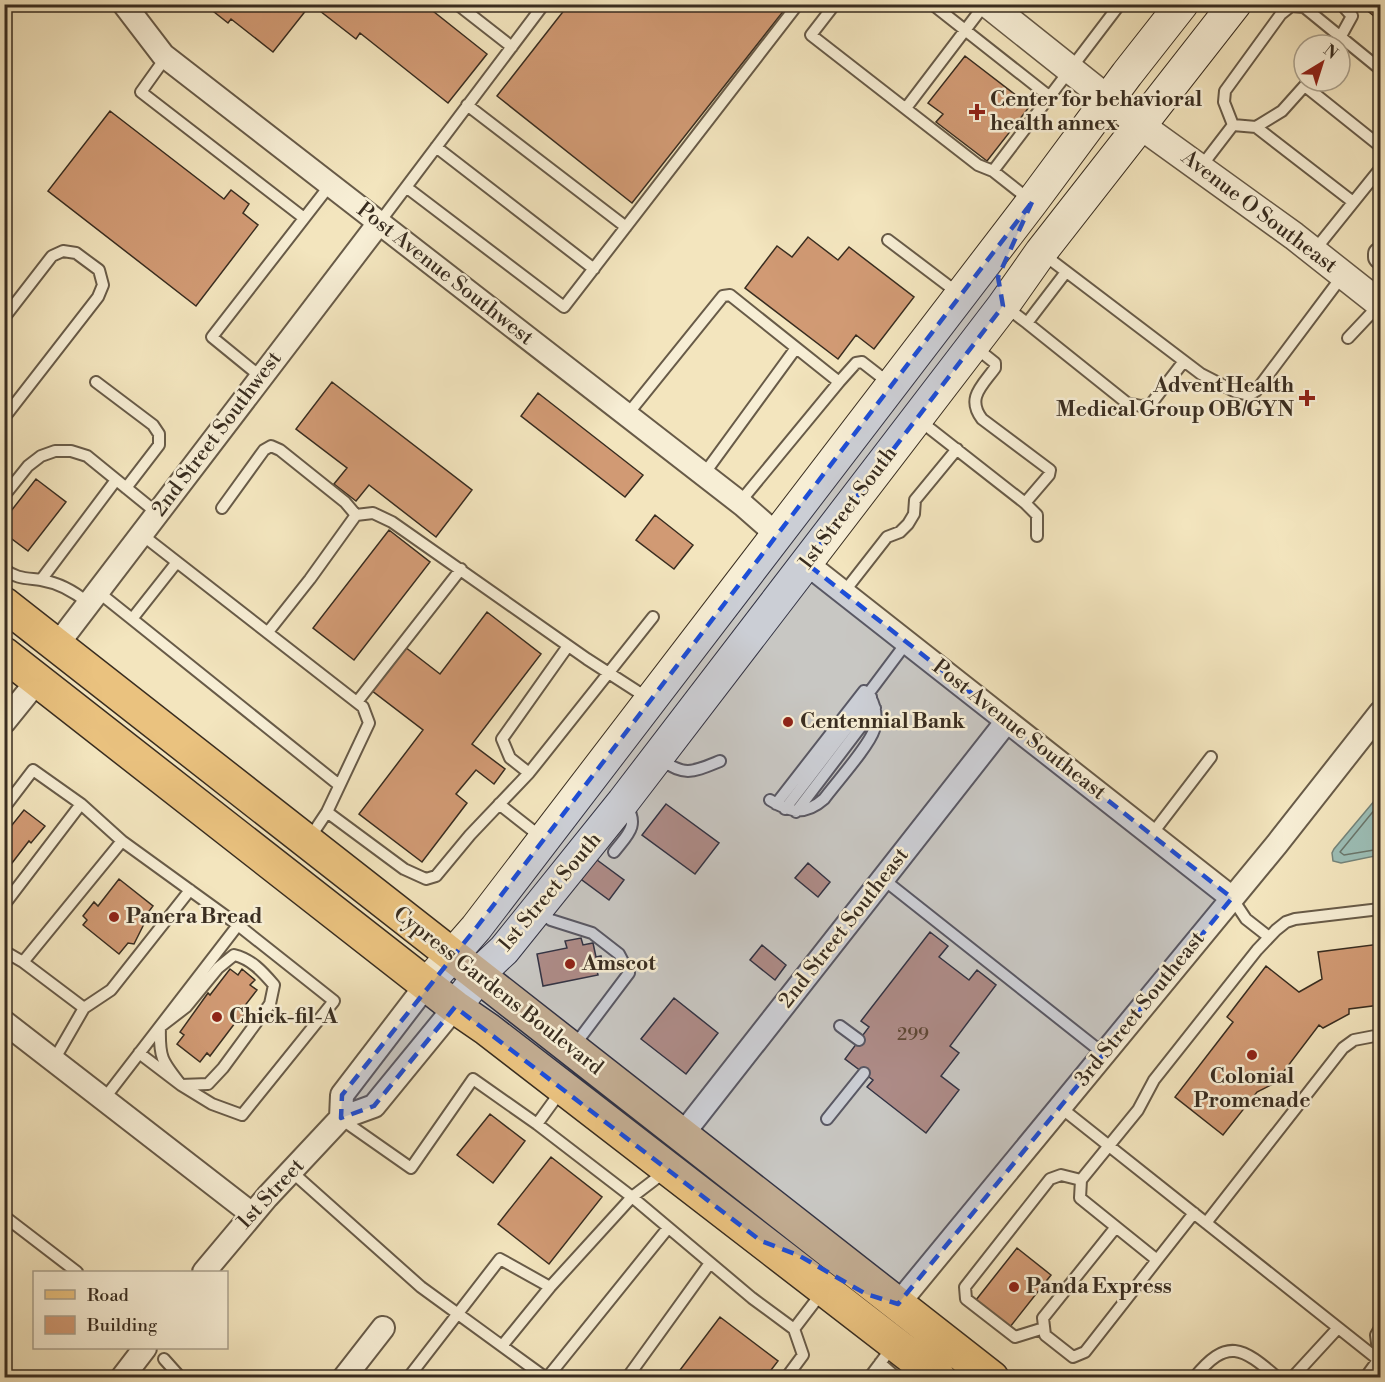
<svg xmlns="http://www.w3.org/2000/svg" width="1385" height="1382" viewBox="0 0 1385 1382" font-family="'Libre Bodoni',serif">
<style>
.water{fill:#9cbeb6;stroke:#74847a;stroke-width:1.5}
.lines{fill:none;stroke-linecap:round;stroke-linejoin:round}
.shore{stroke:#6a766b;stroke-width:1.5}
.building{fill:#d19a74;stroke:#392d20;stroke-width:1.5}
.service-casing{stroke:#685b48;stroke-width:14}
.minor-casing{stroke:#685b48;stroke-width:26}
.tertiary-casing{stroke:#685b48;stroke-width:30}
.secondary-casing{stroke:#392d20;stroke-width:34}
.primary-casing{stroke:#392d20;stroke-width:36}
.service{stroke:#f7eed5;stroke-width:10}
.minor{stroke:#f7eed5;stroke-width:22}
.tertiary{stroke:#f7eed5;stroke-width:27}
.secondary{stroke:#f7eed5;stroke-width:32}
.primary{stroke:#eac27f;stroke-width:33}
.marked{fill:#1d4ed8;fill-opacity:0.2;stroke:#1d4ed8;stroke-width:4.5;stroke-dasharray:12 8;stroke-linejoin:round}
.poi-dot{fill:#8f2418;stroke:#f7eed5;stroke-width:2}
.labels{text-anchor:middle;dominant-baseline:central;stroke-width:5;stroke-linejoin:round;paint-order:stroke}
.number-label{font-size:18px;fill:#5f4835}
.poi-label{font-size:21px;font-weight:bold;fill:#392d20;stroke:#f7eed5;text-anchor:start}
.street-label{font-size:21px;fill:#392d20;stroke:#f7eed5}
</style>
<rect width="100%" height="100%" fill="#f3e5be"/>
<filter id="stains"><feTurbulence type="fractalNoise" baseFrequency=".00333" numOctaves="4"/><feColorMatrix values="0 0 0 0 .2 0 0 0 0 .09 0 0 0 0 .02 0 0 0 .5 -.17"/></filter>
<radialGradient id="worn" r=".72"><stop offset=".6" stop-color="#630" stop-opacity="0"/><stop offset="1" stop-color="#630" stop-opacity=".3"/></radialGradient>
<!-- water -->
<path class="water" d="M1380,794v61l-39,8 -8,-2 -1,-8 2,-4z"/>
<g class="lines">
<!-- shore -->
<path class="shore" d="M1380,803l-40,49 4,3 36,-6"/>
</g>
<!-- building -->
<path class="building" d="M204,4h107l-38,48 -42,-33 -3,4z
M311,4h113l63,50 -39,49 -88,-70 -4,6z
M569,4h220l-157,199 -135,-107z
M1359,4h21v17z
M1359,4h21v17z
M965,56l65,50 -43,55 -51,-39 7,-8 -15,-11z
M110,111l114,88 7,-9 18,14 -6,9 15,12 -62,81 -148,-115z
M808,237l30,23 11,-13 65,50 -40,52 -18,-14 -18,24 -93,-71 32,-42 15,11z
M332,382l140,108 -36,47 -67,-52 -13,16 -22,-17 13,-16 -51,-39z
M538,393l105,82 -18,22 -104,-81z
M36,479l30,23 -38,49 -24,-18v-13z
M655,515l38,30 -19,24 -38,-29z
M389,530l41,32 -76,98 -41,-32z
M487,612l54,42 -69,90 33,25 -11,15 -18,-14 -20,24 11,9 -45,59 -63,-48 64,-84 -52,-40 34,-43 35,27z
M666,804l53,39 -24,31 -53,-39z
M24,810l21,16 -14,17 -2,-2 -20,26 -5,-3v-29z
M593,857l31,23 -15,20 -31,-23z
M808,863l22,19 -12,15 -23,-19z
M119,879l34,27 -9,12 2,2 -12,24 -6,-1 -9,11 -36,-29 4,-5 -4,-4 11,-14 4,4z
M930,932l18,14 -9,11 30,23 8,-10 19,15 -46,61 9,7 -18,23 18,14 -33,43 -59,-46 6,-7 -28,-21 24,-32 -8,-6z
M581,938l2,7 10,-2 3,14 5,-1 3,14 -7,1 1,4 -55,11 -6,-32 30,-6 -2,-7z
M1380,944v61l-31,4v5l-26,14 -4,-3 -44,58 -18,9 -34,43 -48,-38 58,-75 -6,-5 39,-51 33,26 23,-13 -4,-27z
M762,945l24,20 -11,15 -25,-20z
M230,969l8,6 4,-6 13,11 -5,5 7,5 -14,18 4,3 -10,13 -2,-1 -25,33 -3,-3 -7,9 -23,-18 7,-9 -4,-3 28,-39 2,2z
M674,998l44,35 -32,41 -45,-35z
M490,1114l35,27 -32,42 -36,-28z
M551,1157l51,40 -53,67 -51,-40z
M1017,1248l34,27 -41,52 -34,-27z
M720,1317l58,44 -13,17h-91z"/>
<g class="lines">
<defs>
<path id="service" d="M457,4l55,43
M835,4l-24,31 167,130 15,6
M932,4l118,93
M1336,45l16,-29 -11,-12
M166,57l-25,35 163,126
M1305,86l75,60
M467,105l159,122
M906,108l79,-104
M1233,125l23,2 26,-16 26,-29
M1256,127l97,75
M436,147l158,122
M1200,168l33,-43 -9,-23 1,-11 56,-77 10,-8 13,1 76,62
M406,187l158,120 234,-303
M1031,201l-38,-30 127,-167
M379,223l165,-219
M888,240l70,53
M1314,251l66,-82
M1043,254l158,120 35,18 13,3 7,-4 87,-116
M1006,307l21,16 39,-51
M4,318l48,-62 11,-5 13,2 23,17 4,15 -5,12 -94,121
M1027,323l100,80 14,3 10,-2 33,-43
M1348,338l32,-34
M975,347l20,16v5c-13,18 -29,30 -13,51l68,51 -1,5 -24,28
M261,377l-49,-40 118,-152
M96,382l57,43 6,9v11l-33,43
M627,415l96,-119 7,-1 109,87 17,-19 6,-1 27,21
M919,420l106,83 12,12v21
M704,474l92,-126
M4,496l24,-30 13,-10 14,-5h16l16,5 70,57
M740,502l99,-120
M222,508l42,-58 7,-4 9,4 65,52 11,13 -46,64 -42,53
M356,515l17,-2 19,9 195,137 62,40
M141,534l222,173 6,16 -42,89 -18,27
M177,562l-45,57 207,166
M4,569c12,10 23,9 37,11 18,3 34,12 47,23
M41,580l75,-100
M97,591l35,28
M844,592l43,-55 13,-5 8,-8 6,-10 1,-14 42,-51
M568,646l-66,93 8,19 19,15 124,-156
M357,702l104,-133
M660,759c25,18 33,13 60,2
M770,800c20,13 36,15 54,-1 11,-15 45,-53 50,-69 3,-12 2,-26 -6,-36l39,-52
M499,804l42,33
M776,804l88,-113
M4,808l29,-38 48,34 41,37
M785,809l86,-112
M327,812l77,57 22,10 10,-3 34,-41 59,-62
M796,812l79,-104
M1152,834l59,-77
M614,852c13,-17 26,-26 12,-47
M883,879l221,175
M1232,898l14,21 23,18
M4,905l77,-101
M538,912l13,8 41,13 27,21 10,19 -55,73
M4,951l19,11
M234,955c17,4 28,16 40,30l-4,19 -47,64 -15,16 -27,1c-19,-24 -22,-27 -21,-58l26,-20 32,-39z
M84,1008l-61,-46 99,-121 116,84
M840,1026l19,14
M54,1060l30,-52 27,-18 79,-100
M104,1099l134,-174 96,76 -92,114 -30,-11 -31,-19 -42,-32
M1060,1107l320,254
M341,1119l70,49 62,-89 64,45 95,73 -82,90 -50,-28 -92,119
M827,1119l37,-46
M537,1124l24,-33
M666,1171l-34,26 120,101 42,31 29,-38
M292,1172l129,115 125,91
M1194,1213l-37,47 -77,-62 1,-18 57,-70 16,-30 103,-130 19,-20 10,-8 9,-3 85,-10
M4,1216l73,56
M1206,1223l137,-175 11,-8 26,-5
M1116,1227l-73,91 2,17 28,22 12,-5 72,-92
M1044,1328l-29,9 -49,-38 -1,-12 85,-108 11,-4 20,5
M502,1346l48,-59
M164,1359l17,19
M880,1363l17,15
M547,1378l121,-150
M627,1378l83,-115
M786,1378l17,-23 -9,-26
M869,1378l24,-32
M1194,1378c33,-41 48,-31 84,0
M1292,1378l46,-50
M1365,1378l14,-19 -3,-24 4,-7"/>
<path id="minor" d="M124,4l39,51 580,450 33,29
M1380,254v3
M806,563l426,335
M57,645l322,-422
M4,722l34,-42
M4,1022l248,192
M341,1118l1,-23 85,-111
M682,1135l325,-414
M204,1272l63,-75 74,-79 33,-12 81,-99
M898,1304l379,-460 103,-131
M122,1378l23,-30
M344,1378l39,-50"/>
<path id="tertiary" d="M988,4l152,121 154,111 86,68"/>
<path id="secondary" d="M427,984l49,-56 556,-726 95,-128 55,-70
M455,1007l32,-41 17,-16 119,-148 380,-496 38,-54 194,-248"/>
<path id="primary" d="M4,604l988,774
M4,654l451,353 32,22 452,349"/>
</defs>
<!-- service casing -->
<use href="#service" class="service-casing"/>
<!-- minor casing -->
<use href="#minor" class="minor-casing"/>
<!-- tertiary casing -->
<use href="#tertiary" class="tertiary-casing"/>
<!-- secondary casing -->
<use href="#secondary" class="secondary-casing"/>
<!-- primary casing -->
<use href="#primary" class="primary-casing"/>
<!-- service -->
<use href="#service" class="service"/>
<!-- minor -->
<use href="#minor" class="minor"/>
<!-- tertiary -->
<use href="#tertiary" class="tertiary"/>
<!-- secondary -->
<use href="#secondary" class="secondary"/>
<!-- primary -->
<use href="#primary" class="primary"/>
</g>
<!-- marked area -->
<path class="marked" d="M1032,202l-34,75 5,29 -197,257 426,335 -334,406 -32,-10 -68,-39 -37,-14 -306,-234 -81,99 -33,12 1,-23 134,-167z"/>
<!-- markers -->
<g class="poi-dot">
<path d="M974 103h6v6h6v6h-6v6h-6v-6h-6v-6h6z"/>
<path d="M1304 389h6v6h6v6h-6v6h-6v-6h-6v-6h6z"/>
<circle cx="788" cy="722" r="6"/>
<circle cx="114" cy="917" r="6"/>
<circle cx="570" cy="964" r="6"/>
<circle cx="217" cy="1017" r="6"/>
<circle cx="1252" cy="1055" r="6"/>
<circle cx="1014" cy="1287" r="6"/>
</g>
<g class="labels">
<!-- number labels -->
<g class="number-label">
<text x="913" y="1034">299</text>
</g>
<!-- poi labels -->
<g class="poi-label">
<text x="990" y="100">Center for behavioral<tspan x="990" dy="24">health annex</tspan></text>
<text x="1294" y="386" text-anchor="end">Advent Health<tspan x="1294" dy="24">Medical Group OB/GYN</tspan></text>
<text x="800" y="722">Centennial Bank</text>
<text x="126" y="917">Panera Bread</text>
<text x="582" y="964">Amscot</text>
<text x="229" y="1017">Chick-fil-A</text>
<text x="1252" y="1077" text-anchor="middle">Colonial<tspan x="1252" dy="24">Promenade</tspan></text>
<text x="1026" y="1287">Panda Express</text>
</g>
<!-- street labels -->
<g class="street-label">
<text transform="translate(1259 212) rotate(37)">Avenue O Southeast</text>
<text transform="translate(445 274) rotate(38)">Post Avenue Southwest</text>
<text transform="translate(217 434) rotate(-53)">2nd Street Southwest</text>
<text transform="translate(848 508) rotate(-53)">1st Street South</text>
<text transform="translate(1019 730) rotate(38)">Post Avenue Southeast</text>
<text transform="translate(550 892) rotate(-50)">1st Street South</text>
<text transform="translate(844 928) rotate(-52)">2nd Street Southeast</text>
<text transform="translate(498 991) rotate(38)">Cypress Gardens Boulevard</text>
<text transform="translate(1140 1009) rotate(-51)">3rd Street Southeast</text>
<text transform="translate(271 1194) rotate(-47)">1st Street</text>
</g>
</g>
<!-- margin -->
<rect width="1385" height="1382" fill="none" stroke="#f3e5be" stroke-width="24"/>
<rect x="6" y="6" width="1373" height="1370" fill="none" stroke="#392d20" stroke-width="3"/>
<rect x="12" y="12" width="1361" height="1358" fill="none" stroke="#392d20" stroke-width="1.5"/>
<!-- legend -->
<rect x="33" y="1271" width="195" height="78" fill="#f7eed5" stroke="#aba18d" stroke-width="1.5"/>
<rect x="45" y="1290" width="30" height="9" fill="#eac27f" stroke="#aba18d" stroke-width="1.5"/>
<text x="87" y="1301" font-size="18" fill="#392d20">Road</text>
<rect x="45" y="1316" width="30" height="18" fill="#d19a74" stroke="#aba18d" stroke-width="1.5"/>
<text x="87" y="1331" font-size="18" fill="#392d20">Building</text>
<!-- north arrow -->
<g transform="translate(1322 63) rotate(38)"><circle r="28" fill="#f7eed5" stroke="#aba18d" stroke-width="1.5"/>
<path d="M0-4.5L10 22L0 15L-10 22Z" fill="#8f2418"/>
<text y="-9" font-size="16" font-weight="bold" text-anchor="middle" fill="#392d20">N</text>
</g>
<rect width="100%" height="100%" filter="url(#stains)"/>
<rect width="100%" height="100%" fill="url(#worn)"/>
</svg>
